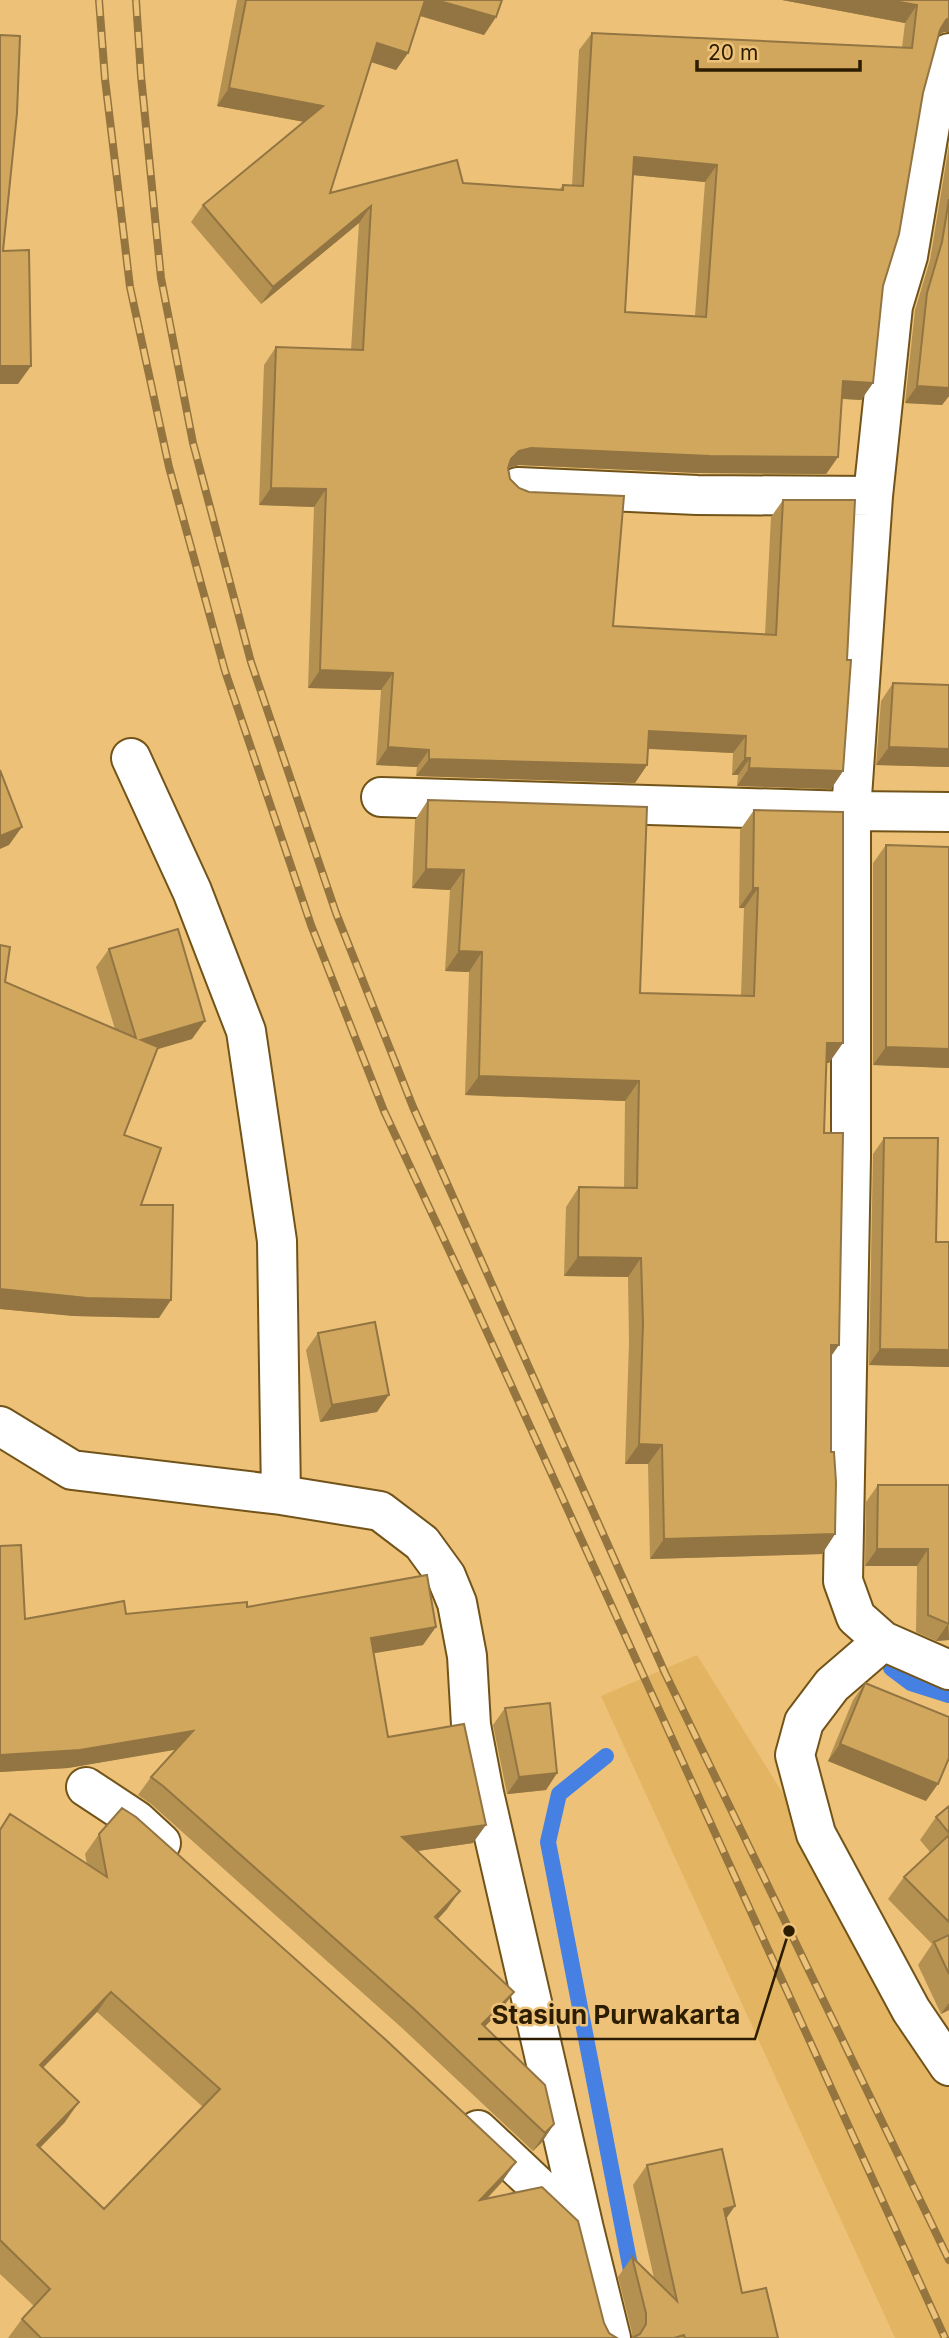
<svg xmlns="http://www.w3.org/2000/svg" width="949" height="2338" viewBox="0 0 949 2338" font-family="Inter,sans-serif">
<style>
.built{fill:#e3b562}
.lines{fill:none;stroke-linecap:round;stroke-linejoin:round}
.stream{stroke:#4680e3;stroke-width:16}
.street-casing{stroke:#72541a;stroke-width:42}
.street{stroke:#fff;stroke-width:38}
.rail-casing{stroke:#947540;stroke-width:8}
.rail{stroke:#edc278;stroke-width:5;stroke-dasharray:16;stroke-linecap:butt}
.wall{fill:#b49051;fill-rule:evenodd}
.shaded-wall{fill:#927542}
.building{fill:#d1a75e;stroke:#927542;stroke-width:2;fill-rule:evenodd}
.leader{fill:none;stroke:#2c1c00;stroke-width:2.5}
.callout-dot{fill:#2c1c00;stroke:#edc278;stroke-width:2.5}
.callout-label{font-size:26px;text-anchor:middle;font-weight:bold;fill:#2c1c00;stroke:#edc278;stroke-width:5;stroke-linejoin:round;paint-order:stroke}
</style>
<rect width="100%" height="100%" fill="#edc278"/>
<!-- built -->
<path class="built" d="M697,1655l252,406v277h-54l-294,-642z"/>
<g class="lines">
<!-- stream -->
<path class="stream" d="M891,1668l20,15 38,12
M606,1756l-47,38 -11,48 85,439"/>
<defs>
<path id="street" d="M949,53l-17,61 -24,142 -15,50 -20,190 -22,315v346l-8,424 13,36 27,24 66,29
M518,487l179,8 176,1
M131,758l61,133 54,140 31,210 4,254
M381,797l470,14 98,1
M0,1426l72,44 209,25 99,16 42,32 24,33 11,27 10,53 4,69 13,68 100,436 27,109
M883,1641l-51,44 -28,37 -9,33 21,79 95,176 38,56
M86,1787l50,33 25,23
M478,2130l99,93"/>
</defs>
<!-- street casing -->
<use href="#street" class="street-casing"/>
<!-- street -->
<use href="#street" class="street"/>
<defs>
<path id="rail" d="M99,0l6,79 25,208 39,180 56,204 86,254 73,186 87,186 474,1041
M136,0l5,76 20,202 32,165 58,219 85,251 77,194 252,566 284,587"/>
</defs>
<!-- rail casing -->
<use href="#rail" class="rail-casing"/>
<!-- rail -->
<use href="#rail" class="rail"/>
</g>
<!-- wall -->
<path class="wall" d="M237,0h265l-6,17 -12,18 -64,-19 -12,37 -12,17 -25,-8 -41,131 133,-10 96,7 4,-5 9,1 7,-136 13,-17 310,15 3,-25 -123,-23h167v32h-5l-5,3 -16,58 -40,193 -10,97 -12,17 -19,-1 -4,58 -12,17 -128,-1 -179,-8 -11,3 2,11 103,147 152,8 6,-117 12,-17 64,160 -4,111 -12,18 -94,-3 1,-11h-6l1,-22 -85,-4 -1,16 -12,18 -219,-7 1,-9 -41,-2 5,-75 -73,-2 6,-181 -55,-2 5,-140 12,-18 75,3 8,-127 -98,81 -70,-82 12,-17 101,-83 -87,-16zM633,175l72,7 -10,134 -70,-4z
M949,145v251l-7,9 -37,-2 10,-93 15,-50z
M893,683l56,2v82l-73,-2 5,-64z
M428,800l212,193 101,3 3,-88h-5l1,-78 14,-20 75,253h-3l-2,70 7,223v96l4,82 -13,20 -172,5 -2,-95h-23l4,-121 -1,-66 -64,-1 2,-69 13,-20 45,1 1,-87 -160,-6 4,-123 -24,-1 5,-81 -38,-2 3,-68z
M886,845l63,2v221l-76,-3v-202z
M0,945l5,37 110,47 -19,-62 13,-18 83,90 -35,10 -33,86 17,70 18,113 -85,-2 -74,-7z
M884,1138l52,104h13v125l-80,-2 4,-211z
M318,1333l59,79 -57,10 -14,-72z
M878,1485h71v155l-13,1 -20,-9 1,-66h-52l1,-64z
M0,1546l25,73 101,-5 121,-7 176,38 -50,8 15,84 85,106 -56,8 30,58 -9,10 63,91 -16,16 69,98 -12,18 -9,9 -131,-123 -251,-224 -13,-9 13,-18 25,-28 -108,19 -68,4z
M865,1683l61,118 -98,-40 25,-61z
M505,1708l52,65 -11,17 -39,4 -14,-69z
M949,1806v204l-8,4 -23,-49 14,-21 -44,-45 16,-22 26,-25 -10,-12 16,-23z
M0,1829l87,35 -2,-10 14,-20 403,348 -15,17 117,124 5,10 8,5h-609l14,-19 12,-13 -34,-32zM97,2012l106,95 -99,102 -64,-61 25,-26 -22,-54z
M647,2165l79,54 16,74 36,45h-146v-5l-14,-56 14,-20 22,21 -21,-93z"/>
<!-- shaded-wall -->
<path class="shaded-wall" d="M424,0h12l60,17 -12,18 -70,-21z
M782,0h106l29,5 -12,18z
M949,18v14h-5l-10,5 12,-17z
M377,43l31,10 -12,17 -31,-10z
M229,88l94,18 -12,17 -94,-17z
M634,157l83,8 -12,17 -83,-8z
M371,206l-12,17 -98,81 12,-17z
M0,366h31l-13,18h-18z
M843,381l30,2 -12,17 -30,-2z
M917,386l32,2v8l-7,9 -37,-2z
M531,448l307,9 -12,17 -128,-1 -179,-8 -12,3 4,-9 8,-8z
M271,488l55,1 -12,18 -55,-2z
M320,670l73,3 -12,17 -73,-2z
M649,731l97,5 -13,17 -97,-5z
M388,747l41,3 -12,17 -41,-2z
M889,747l60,2v18l-73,-2z
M745,758h5l-12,17h-6z
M429,759l218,6 -12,18 -219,-7z
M749,768l94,3 -12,18 -94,-3z
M22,827l-13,18 -9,4v-13z
M426,869l38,1 -14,20 -38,-2z
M753,888h5l-14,20h-5z
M459,951l23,1 -13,20 -24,-1z
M205,1021l-13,18 -64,19 13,-18z
M827,1043h16l-14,20h-16z
M886,1047l63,2v19l-76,-3z
M479,1076l160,5 -14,20 -160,-6z
M578,1257l63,1 -13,19 -64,-1z
M0,1289l171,11 -12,18 -85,-2 -74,-7z
M831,1345h8l-14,20z
M880,1349l69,1v17l-80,-2z
M389,1395l-12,17 -57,10 12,-17z
M639,1444l23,1 -14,19h-23z
M835,1534l-13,20 -172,5 14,-20z
M877,1549h51l-11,17h-52z
M948,1624l1,16 -13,1z
M436,1627l-13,18 -65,11 13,-18z
M193,1731l-13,18 -112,19 -68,4v-17z
M840,1744l98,40 -12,17 -98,-40z
M557,1773l-11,17 -39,4 12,-17z
M486,1825l-13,18 -83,12 12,-18z
M460,1891l-13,18 -24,26 12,-18z
M111,1992l-14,20 -71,73 14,-20z
M514,1992l-13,18 -31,32 12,-18z
M949,2003v7l-8,4z
M79,2102l-14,20 -42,43 14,-20z
M554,2124l-12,18 -9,9 12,-18z
M516,2162l-14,20 -36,38 14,-20z
M735,2206l-14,20 3,-17z"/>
<!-- building -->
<path class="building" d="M246,0h179l-17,53 -31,-10 -47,150 127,-33 6,23 100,7v-5l20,1 9,-153 320,15 5,-43 -29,-5h61v18l-3,2 -6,10 -17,63 -24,141 -16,52 -10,97 -30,-2 -5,76 -128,-1 -179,-8 -12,3 -8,8 -3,9 2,11 9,9 10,4 95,4 -11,130 163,9 7,-135h72l-8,160h4l-8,111 -94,-3 1,-10h-5l1,-22 -97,-5 -2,34 -218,-6v-9l-41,-3 5,-74 -73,-3 6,-181 -55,-1 5,-141 87,3 8,-144 -98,81 -70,-82 120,-99 -94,-18zM634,157l83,8 -11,152 -81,-5z
M436,0h66l-6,17z
M0,35l20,1 -3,77 -14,138 26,-1 2,116h-31z
M949,199v189l-32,-2 10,-93 15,-51z
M893,683l56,2v64l-60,-2z
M0,770l22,57 -22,9z
M428,800l219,7 -7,186 114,3 4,-108h-5l1,-78 89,2v231h-16l-3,90h19l-4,212h-8v107h3l2,30 -1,52 -171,5 -2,-94 -23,-1 4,-121 -2,-65 -63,-1 1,-70 58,1 2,-107 -160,-5 3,-124 -23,-1 5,-81 -38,-1z
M886,845l63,2v202l-63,-2z
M178,929l27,92 -64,19 17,7 -34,88 37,13 -20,57h32l-2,95 -84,-2 -87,-9v-344l10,2 -5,35 131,56 -27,-89z
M884,1138h54l-2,104h13v108l-69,-1z
M375,1322l14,73 -57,10 -14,-72z
M878,1485h71v139l-21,-9v-66h-51z
M21,1545l4,74 99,-18 2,13 121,-12v5l180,-32 9,52 -65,11 17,99 76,-13 22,101 -84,12 58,54 -25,26 79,75 -32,32 63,61 9,39 -9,9 -130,-123 -252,-224 -12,-9 42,-46 -113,19 -80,5v-209z
M865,1683l84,34v41l-11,26 -98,-40z
M550,1703l7,70 -38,4 -14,-69z
M949,1806v27l-13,-16z
M122,1808l14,9 250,223 130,122 -36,38 62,-13 36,34 26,102 5,10 8,5h-576l-19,-19 28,-30 -50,-49v-410l10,-16 97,63 -8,-43zM111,1992l109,97 -116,120 -67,-64 42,-43 -39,-37z
M949,1835v87l-45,-45z
M949,1935v39l-15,-32z
M722,2149l13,57 -11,3 18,84 24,-5 12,50h-93l-1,-3 -10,3h-42l8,-4 6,-10v-11l-14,-56 45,44 -30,-136z"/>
<!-- callouts -->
<path class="leader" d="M789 1931L755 2039H478"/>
<circle class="callout-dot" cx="789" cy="1931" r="7"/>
<g class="callout-label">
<text x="616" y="2024">Stasiun Purwakarta</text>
</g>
<!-- scale -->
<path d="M697 60v10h163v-10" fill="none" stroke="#2c1c00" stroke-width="3.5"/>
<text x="708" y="60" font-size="21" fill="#2c1c00" stroke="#edc278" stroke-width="5" paint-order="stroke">20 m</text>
</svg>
